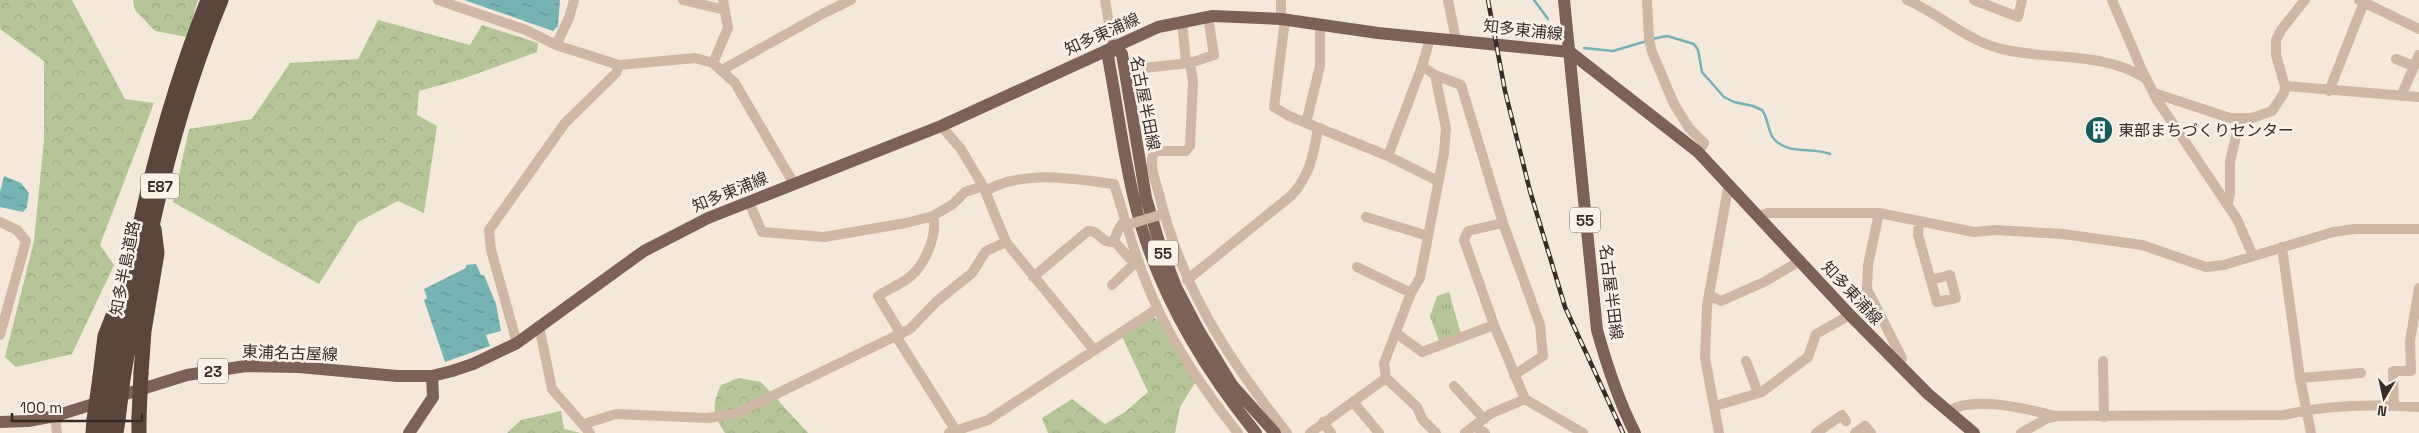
<svg xmlns="http://www.w3.org/2000/svg" width="2419" height="433" viewBox="0 0 2419 433" font-family="'Space Grotesk','Noto Sans JP',sans-serif">
<style>
.forest{fill:url(#forest-crowns)}
.park{fill:url(#park-tufts)}
.water{fill:url(#water-ripples)}
.lines{fill:none;stroke-linecap:round;stroke-linejoin:round}
.stream{stroke:#76b3b5;stroke-width:2.5}
.minor{stroke:#ceb7a4;stroke-width:10}
.primary{stroke:#7c6256;stroke-width:12}
.motorway{stroke:#5b463d;stroke-width:15}
.rail-casing{stroke:#392c27;stroke-width:4.5}
.rail{stroke:#fbf2e7;stroke-width:2.5;stroke-dasharray:8;stroke-linecap:butt}
.minor-bridge{stroke:#ceb7a4;stroke-width:10}
.motorway-bridge{stroke:#5b463d;stroke-width:15}
.labels{text-anchor:middle;dominant-baseline:central;stroke-width:5;stroke-linejoin:round;paint-order:stroke}
.shield{fill:#fbf2e7;stroke:#736761;stroke-width:1}
.shield-label{font-size:15px;font-weight:bold;fill:#392c27}
.street-label{font-size:16px;fill:#392c27;stroke:#fbf2e7}
.poi-label{font-size:16px;fill:#392c27;stroke:#fbf2e7;text-anchor:start}
</style>
<defs>
<pattern id="forest-crowns" width="20" height="18" patternUnits="userSpaceOnUse" patternTransform="scale(1.25)"><rect width="20" height="18" fill="#b6c598"/><path d="M2 6a3 3 0 1 1 6 0M12 15a3 3 0 1 1 6 0" fill="none" stroke="#9da983"/></pattern>
<pattern id="park-tufts" width="24" height="20" patternUnits="userSpaceOnUse" patternTransform="scale(1.25)"><rect width="24" height="20" fill="#b6c598"/><path d="M3 7l-1-3M5 7V3M7 7l1-3M15 17l-1-3M17 17v-4M19 17l1-3" fill="none" stroke="#9da983"/></pattern>
<pattern id="water-ripples" width="26" height="14" patternUnits="userSpaceOnUse" patternTransform="scale(1.25)"><rect width="26" height="14" fill="#76b3b5"/><path d="M2 4q2-2 4 0t4 0M15 11q2-2 4 0t4 0" fill="none" stroke="#629293"/></pattern>
</defs>
<rect width="100%" height="100%" fill="#f4e8da"/>
<!-- forest -->
<path class="forest" d="M0,0h72l53,99 29,4 -54,142 14,20 -42,89 -56,13 -11,-10 29,-116 10,-101v-79l-44,-32z
M133,0h65l-11,37 -32,-6 -20,-21z
M378,20l92,25 12,-20 56,18 -1,9 -75,27 -43,12 -2,24 20,11 -13,87 -26,-12 -40,21 -39,62 -146,-82 16,-73 63,-10 38,-56 68,-4z
M1152,315l13,12 30,56 -15,24 -5,26h-127l-6,-15 30,-19 33,25 20,-12 23,-20 -27,-58z
M739,378l22,4 47,51h-83c-13,-19 -13,-28 -4,-48z
M561,411l3,18 16,4h-73l14,-13z"/>
<!-- park -->
<path class="park" d="M1449,292l12,42 -22,7 -9,-25 7,-20z"/>
<!-- water -->
<path class="water" d="M464,0h96l-2,26 -5,5z
M4,176l17,7 8,10 -2,14 -4,5 -23,-5v-15z
M476,264l5,11h3l12,29 5,27 -15,4 4,11 -45,16 -21,-62 3,-2 -3,-9 42,-21v-3z"/>
<g class="lines">
<!-- stream -->
<path class="stream" d="M1534,0l14,19
M1652,39l15,-3 27,8 4,6 4,22 22,25 10,5 19,4 9,4c7,9 5,21 12,29 14,16 38,8 56,15
M1584,48l29,3 34,-10"/>
<!-- minor -->
<path class="minor" d="M438,0l88,30 30,15 63,20 76,-7 18,5 22,20 59,101
M683,0l42,10
M1105,0l8,46
M1448,0l8,40
M1647,0l2,39 3,13 22,52 15,24 15,15 -6,9
M1907,0c35,15 62,43 99,50 46,10 98,2 139,28
M1974,0l44,17 4,-17
M2112,0l29,68 16,32 80,119 16,37
M2359,0l60,29
M1208,17l6,38 -24,8 3,18 -3,65 -4,5h-30c-9,8 -1,29 2,39 23,97 68,166 129,243
M1281,19v-19
M1285,20l-11,87 15,9 99,40 34,-90 8,-27
M1182,21l4,42
M556,45l13,-27 5,-18
M2396,59l18,7
M713,63l15,-35 -5,-28
M1422,66l13,9 26,10 42,138 37,102 3,31 -29,19
M722,70l102,-57 27,-13
M1124,70l66,-7
M2285,86l134,11
M2329,91l36,-91
M2154,93l76,25h22l20,-7 12,-18 1,-7 -9,-31v-15l5,-10 24,-30
M2401,96l18,-41
M1306,123l14,-57v-41
M941,126l20,23 22,37 23,56 88,108
M1388,156l50,25
M985,191c40,-22 87,-12 129,-7 13,41 24,84 43,123 21,46 50,87 81,126
M749,202l13,30 62,5 82,-14 27,-7 20,-12 12,-12 18,-6
M2227,205l3,-11v-32l10,-43
M1879,213l-11,52 -1,24 35,69 -4,6
M1759,216l9,-3h111l95,19 22,-2 67,4 79,11 64,22 18,-2 109,-33 22,-3h64
M1366,217l62,19
M1919,221l-1,14 19,67 19,-4 -6,-23 -19,5
M0,222l17,8 9,11 -26,94
M1114,241l18,20 7,1
M2282,247l18,131 11,55
M1357,267l54,26
M1033,277l55,-46c11,-1 13,12 24,11 7,-7 2,-11 13,-21
M1187,280l105,-85c18,-20 22,-42 26,-67
M1112,285l23,-22
M1709,295l12,6 43,-19 36,-21
M539,326l13,63 38,44
M1396,333l26,19 72,-27
M901,334l-23,-38c10,-7 24,-12 33,-20 14,-12 27,-42 22,-60
M896,336l60,95
M517,343l-26,-93 -2,-20 76,-107 51,-50 3,-8
M1746,361l12,32
M2103,361l1,56
M1386,378l31,29 5,12 14,14
M2300,378l61,-5
M1454,386l30,33
M1525,399l58,34
M1354,403l25,30
M1715,406l47,-14 46,-35 8,-23 34,-19
M2394,406l-1,-35h18l-1,-30 9,-53
M1948,411c27,-16 78,-2 108,5
M55,416l2,17
M1323,422l8,11
M584,424l32,-10 92,4 27,-4 175,-85 26,-27 36,-29 14,-22 20,-9
M1474,426l11,7
M949,433l39,-13 169,-111
M1310,433l76,-55 -2,-15 27,-70 9,-15 24,-125 2,-25 -11,-53
M1465,433l25,-19 35,-15 -31,-74 -30,-85 4,-9 35,-8
M1719,433l-14,-75 2,-52 21,-118 3,-2
M1816,433l26,-18 4,6
M1855,433l10,-7 6,7
M2021,433l27,-15 9,-2 227,-1c41,-10 92,-11 135,-8"/>
<!-- primary -->
<path class="primary" d="M1564,0l33,330c10,36 21,70 38,103
M0,422l28,-1 27,-5 132,-41 59,-9 53,1 98,9h35l20,-5 21,-7 44,-21 127,-92 64,-33 233,-92 217,-99 55,-11 68,3 97,14 192,19 128,100 152,163 78,79 46,39
M409,433l24,-36 -1,-21
M1256,433c-55,-68 -102,-148 -122,-234 -11,-47 -17,-95 -26,-142l5,-11 9,8 24,144 13,44 17,45 23,44 33,54 43,48"/>
<!-- motorway -->
<path class="motorway" d="M141,373l3,-42 13,-78 -3,-24
M100,377l5,-41 11,-28
M111,379c21,-129 48,-257 97,-379
M123,379c21,-129 48,-257 98,-379
M93,433l1,-13
M105,433l1,-13
M116,433l2,-13
M139,433v-16"/>
<defs>
<path id="rail" d="M1488,0l17,91 25,100 35,116 58,126"/>
</defs>
<!-- rail casing -->
<use href="#rail" class="rail-casing"/>
<!-- rail -->
<use href="#rail" class="rail"/>
<!-- minor-bridge -->
<path class="minor-bridge" d="M1127,225l36,-11"/>
<!-- motorway-bridge -->
<path class="motorway-bridge" d="M139,417l2,-44
M94,420l6,-43
M106,420l5,-41
M118,420l5,-41"/>
</g>
<!-- icons -->
<defs>
<symbol id="building-disc" viewBox="-11 -11 22 22"><circle r="9.5" fill="#175b5f" stroke="#fbf2e7"/><path d="M-4-6H4V6H1V3H-1V6H-4ZM-2.5-4.3h1.7v1.8h-1.7ZM.8-4.3h1.7v1.8H.8ZM-2.5-1h1.7V.8h-1.7ZM.8-1h1.7V.8H.8Z" fill="#fff"/></symbol>
</defs>
<g fill-rule="evenodd">
<use href="#building-disc" x="2083" y="114" width="32" height="32"/>
</g>
<g class="labels">
<!-- shield labels -->
<g class="shield">
<rect x="141" y="173.5" width="38" height="25" rx="4"/>
<rect x="1570" y="207.5" width="30" height="25" rx="4"/>
<rect x="1148" y="240.5" width="30" height="25" rx="4"/>
<rect x="198" y="358.5" width="30" height="25" rx="4"/>
</g>
<g class="shield-label">
<text x="160" y="186">E87</text>
<text x="1585" y="220">55</text>
<text x="1163" y="253">55</text>
<text x="213" y="371">23</text>
</g>
<!-- street labels -->
<g class="street-label">
<text transform="translate(1523 30) rotate(6)">知多東浦線</text>
<text transform="translate(1102 34) rotate(-24)">知多東浦線</text>
<text transform="translate(1145 103) rotate(79)">名古屋半田線</text>
<text transform="translate(730 192) rotate(-22)">知多東浦線</text>
<text transform="translate(125 268) rotate(-79)">知多半島道路</text>
<text transform="translate(1611 292) rotate(83)">名古屋半田線</text>
<text transform="translate(1852 293) rotate(47)">知多東浦線</text>
<text transform="translate(290 353) rotate(2)">東浦名古屋線</text>
</g>
<!-- poi labels -->
<g class="poi-label">
<text x="2118" y="130">東部まちづくりセンター</text>
</g>
</g>
<!-- north arrow -->
<g transform="translate(2384 398) rotate(189)" stroke="#fbf2e7" stroke-width="4" paint-order="stroke">
<path d="M0-4L9 19L0 12L-9 19Z" fill="#392c27"/>
<text y="-8" font-size="14" font-weight="bold" text-anchor="middle" fill="#392c27">N</text>
</g>
<!-- scale -->
<path d="M12 413v8h130v-8" fill="none" stroke="#392c27" stroke-width="2.5"/>
<text x="20" y="413" font-size="15" fill="#392c27" stroke="#fbf2e7" stroke-width="4" paint-order="stroke">100 m</text>
</svg>
